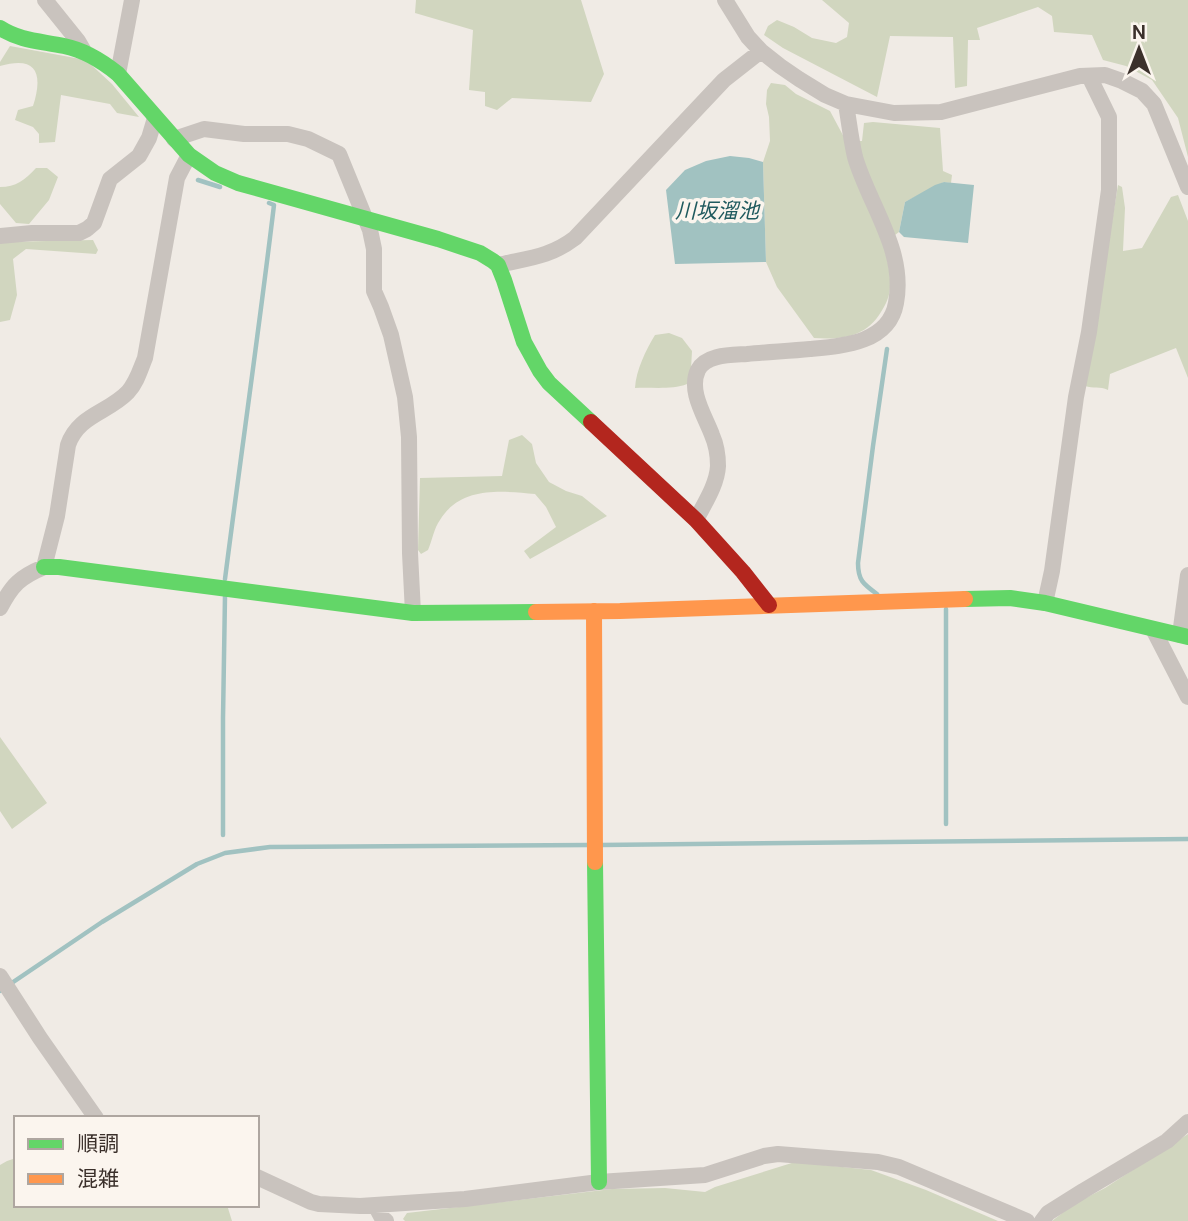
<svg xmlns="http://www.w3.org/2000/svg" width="1188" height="1221" viewBox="0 0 1188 1221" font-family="'DM Sans','Noto Sans JP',sans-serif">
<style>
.green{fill:#d1d6bf}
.water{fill:#a1c2c1}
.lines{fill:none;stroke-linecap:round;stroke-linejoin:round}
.stream{stroke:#a1c2c1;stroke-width:4.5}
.street{stroke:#c9c3be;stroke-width:16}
.fast{stroke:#63d668;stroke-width:16}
.slow{stroke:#ff974d;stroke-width:16}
.jam{stroke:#b3261e;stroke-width:16}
.labels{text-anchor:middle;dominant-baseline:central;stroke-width:7;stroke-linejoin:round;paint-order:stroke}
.water-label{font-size:21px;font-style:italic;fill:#1f5a5e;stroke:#fbf5ee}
</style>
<rect width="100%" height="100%" fill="#f0ebe5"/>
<!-- green -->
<path class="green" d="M416,0h165l23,74 -13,28 -79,-4 -15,12 -12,-4v-14l-16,-2 4,-60 -58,-17z
M822,0h366v157l-10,-39 -26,-38 -26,-14 -23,-6 -11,-25 -38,-3 -2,-16 -14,-9 -61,21 3,12h-12l-1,46 -12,2 -2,-51 -63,-1 -13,61 -94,-49 -19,-13 4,-9 9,-6 17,7 18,11 24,5 11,-6 2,-14z
M10,46l76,14 26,24 27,33 -22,-4 -7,-9 -49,-9 -6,47 -16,1v-9l-6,-7 -18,-7 3,-10 15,-4c10,-31 5,-51 -33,-40v-4z
M771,83l14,2 11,9 34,17 16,30h16l2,-18 9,-1 67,6 3,43 9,4 -1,8 -7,-1 -39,20 -6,30 -15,11c2,14 7,29 6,43 0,10 -4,18 -9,26 -15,25 -39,28 -67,26l-37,-51 -11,-25 -3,-100 7,-21 -1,-24 -3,-13 1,-14z
M36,168h11l11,9 -9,23 -20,24 -13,-1 -16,-19v-17c16,0 25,-7 36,-19z
M1118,185l4,2 3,21 -2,43 19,-3 29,-51 7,-2 10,26v157l-12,-30 -66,26 -2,16c-8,-4 -15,-1 -23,-4z
M93,240l5,10 -2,4 -70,-5 -13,10 4,36 -7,25 -10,2v-80z
M669,333l13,5 10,13 -1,18 -4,15c-15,6 -35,3 -52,4 1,-18 11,-38 20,-53z
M522,435l10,9 4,19 13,19 17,9 16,5 25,20 -77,43 -6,-8 32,-24 -10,-20 -11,-13c-34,-3 -74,-8 -95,26 -6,8 -8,21 -12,30l-7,4 -3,-4 2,-72 82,-2 7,-36z
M0,737l47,66 -35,26 -12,-18z
M1188,1134v87h-136l22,-17 31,-16z
M16,1158v47h211l5,16h-232v-56l7,-4z
M795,1162l76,8 55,20 72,31h-593l-2,-2 4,-6 205,-24 53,-1 40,4 10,-5z"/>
<!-- water -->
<path class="water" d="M730,156l19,2 14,4 3,100 -91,2 -9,-74 19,-20 21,-9z
M944,182l30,3 -6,58 -64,-6 -5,-5 6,-30 30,-17z"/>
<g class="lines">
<!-- stream -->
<path class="stream" d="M198,180l22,7
M225,579c16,-125 34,-249 49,-374l-5,-2
M877,594c-14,-10 -19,-14 -19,-31l15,-117 14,-97
M946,824v-215
M223,835v-117l2,-122
M601,845l587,-6
M0,991l102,-69 95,-58 28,-11 45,-6 319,-2"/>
<!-- street -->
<path class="street" d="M45,0l33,41 7,12
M725,0l23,37 13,14 19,15 19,13 26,16 21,9 48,9 47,-1 139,-36 25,-1 17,6 20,10 12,13 34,83
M118,74l14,-74
M174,139l30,-10 40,5h44l20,5 31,15 31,76 4,19v42l7,16 10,28 14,62 4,40 1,116 3,60
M0,236l32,-3h47l8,-4 7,-6 16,-44 29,-23 10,-18 6,-20
M498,265c30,-7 52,-8 77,-27l149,-158 37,-29
M696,520c8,-16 21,-35 22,-54 0,-9 -2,-22 -6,-31 -7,-19 -24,-44 -14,-65 8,-16 34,-15 49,-16 21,-2 42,-3 63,-5 33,-3 79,-6 86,-46 10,-53 -27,-98 -41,-146 -4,-17 -6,-35 -9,-53
M1045,603l7,-32 24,-174 13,-65 20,-142v-73l-20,-41
M0,608c12,-23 20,-31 44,-41l13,-51 11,-71c10,-30 40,-32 60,-53 9,-10 12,-22 17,-34l32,-180 12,-23
M1153,629l35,68
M1180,635l8,-60
M0,976l40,62 56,80
M257,1177l54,25 8,2 41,2 105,-7 134,-17 106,-7 59,-19 14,-2 100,8 21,5 128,54
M375,1205l7,13 4,3
M1042,1221l6,-8 35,-22 84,-50 21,-19"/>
<!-- fast -->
<path class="fast" d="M0,28c20,13 41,13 64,18 20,4 38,15 54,28l71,81 26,18 23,10 200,56 42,14 13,8 5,4 6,15 20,62 16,29 9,12 42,39
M44,567h15l354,46 123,-1
M965,599l45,-1 35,5 143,34
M595,862l4,320"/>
<!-- slow -->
<path class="slow" d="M594,611l1,251
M536,612l84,-1 345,-12"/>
<!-- jam -->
<path class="jam" d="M591,422l105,98 47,52 26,33"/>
</g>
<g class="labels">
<!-- water labels -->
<g class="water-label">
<text x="717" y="211">川坂溜池</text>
</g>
</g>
<!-- legend -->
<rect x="14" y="1116" width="245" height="91" fill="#fbf5ee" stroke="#aea6a0" stroke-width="2"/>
<rect x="28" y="1139" width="35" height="10" fill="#63d668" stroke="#aea6a0" stroke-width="2"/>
<text x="77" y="1151" font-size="21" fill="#3b302b">順調</text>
<rect x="28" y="1174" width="35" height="10" fill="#ff974d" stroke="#aea6a0" stroke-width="2"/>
<text x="77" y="1186" font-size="21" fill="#3b302b">混雑</text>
<!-- north arrow -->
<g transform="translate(1139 49)" stroke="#fbf5ee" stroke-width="5" paint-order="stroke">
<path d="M0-5L12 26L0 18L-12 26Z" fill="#3b302b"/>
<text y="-10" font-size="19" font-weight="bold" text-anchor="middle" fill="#3b302b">N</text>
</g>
</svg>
